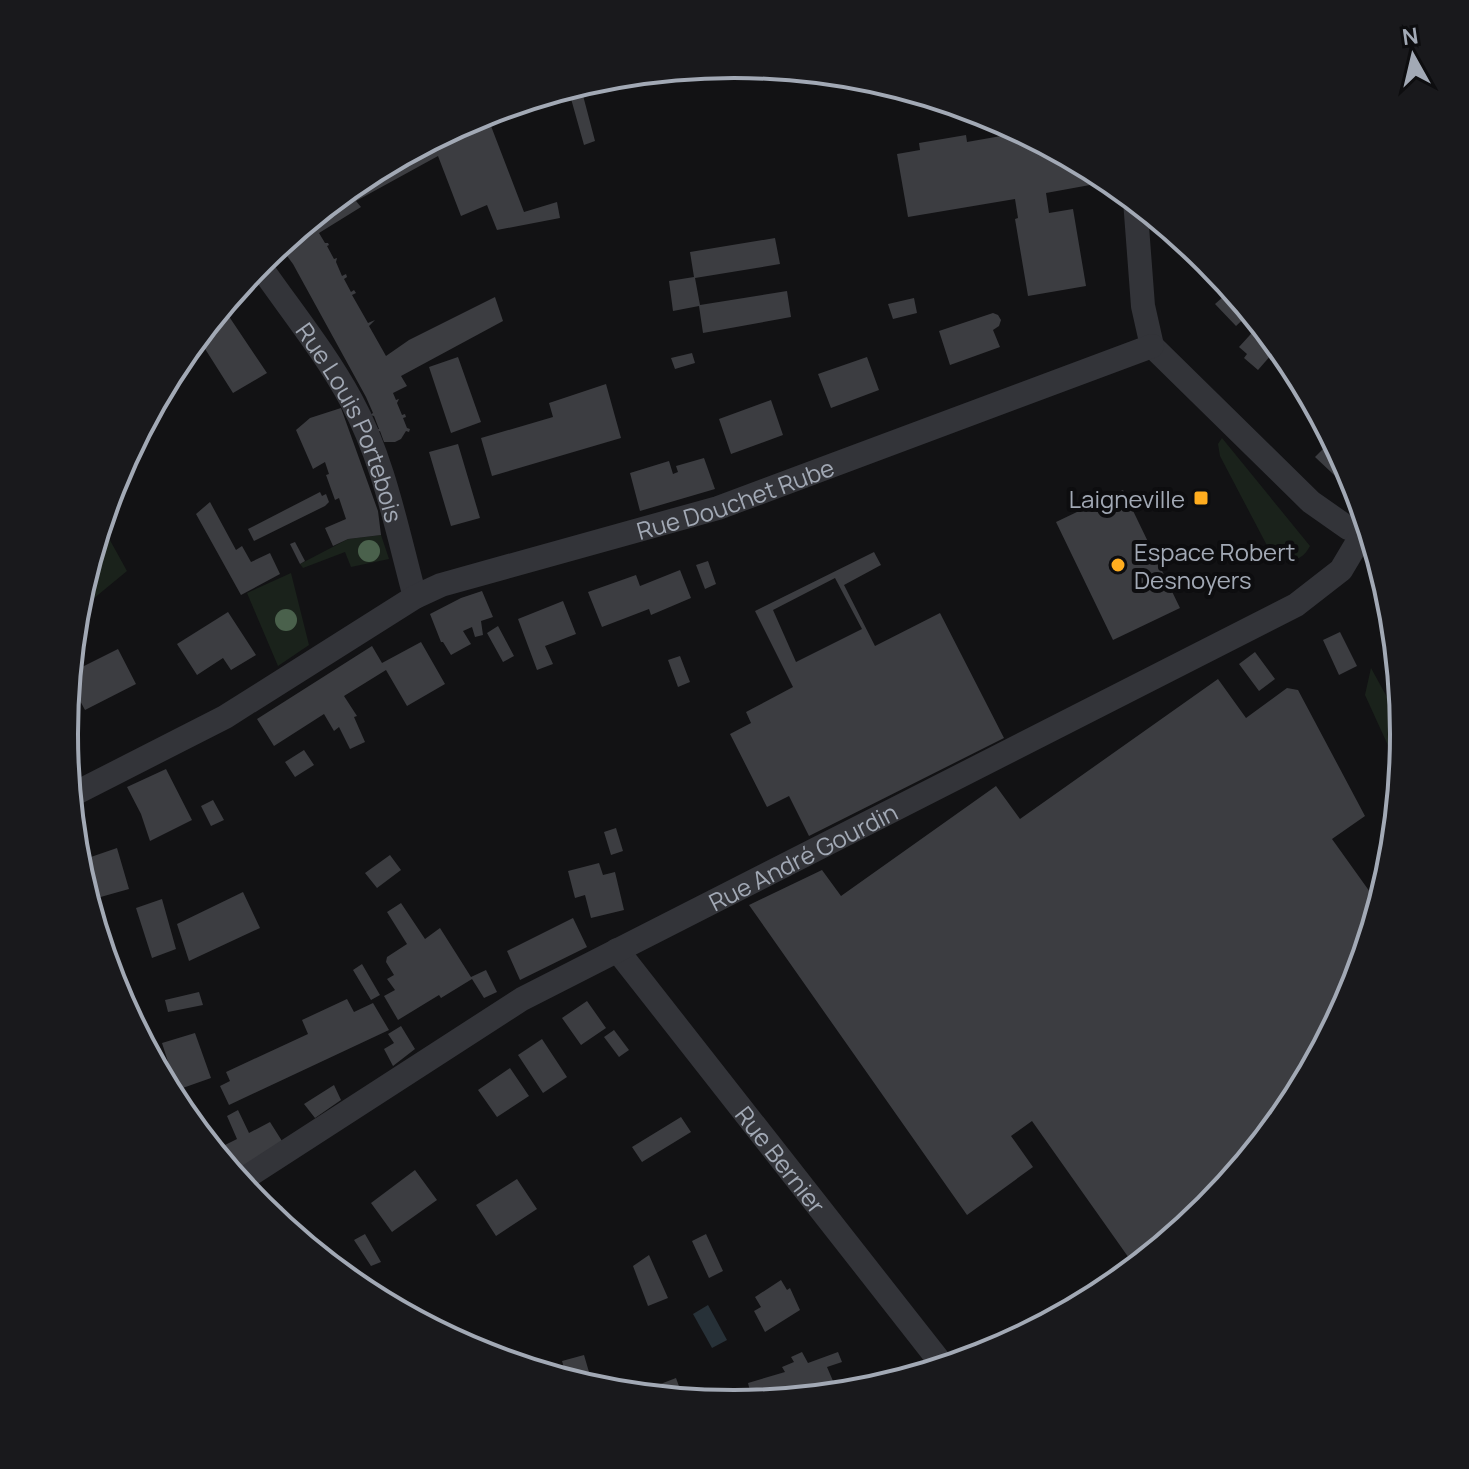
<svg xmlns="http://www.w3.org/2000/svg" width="1469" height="1469" viewBox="0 0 1469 1469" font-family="Manrope,sans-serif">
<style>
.green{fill:#1a221b}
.water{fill:#273138}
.building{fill:#3c3d41;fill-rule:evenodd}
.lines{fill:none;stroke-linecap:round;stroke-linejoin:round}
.minor{stroke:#333439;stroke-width:24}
.tree{fill:#4a614c}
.poi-dot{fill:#ffad1f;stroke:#0d0d0f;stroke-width:3}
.labels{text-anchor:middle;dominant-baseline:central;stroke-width:8;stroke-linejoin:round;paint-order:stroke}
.street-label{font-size:24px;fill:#a2a9b5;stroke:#0d0d0f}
.poi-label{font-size:24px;fill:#a2a9b5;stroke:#0d0d0f;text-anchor:end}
.rim{fill:none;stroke:#a2a9b5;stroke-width:4}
</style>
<rect width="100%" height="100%" fill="#121214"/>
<!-- green -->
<path class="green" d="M1222,438l88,108c-8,16 -23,18 -37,11l-53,-101 -2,-12z
M101,524l26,47 -51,42 1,-10z
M381,535l8,24 -38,8 -6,-15 -42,16 -3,-4 48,-25z
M291,573l18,72 -31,21 -31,-73z
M1371,668l34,62 -4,44 -36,-79z"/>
<!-- water -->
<path class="water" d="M708,1305l19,35 -15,8 -19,-34z"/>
<!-- building -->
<path class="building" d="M885,83l25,7 18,6 -16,3 -2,-7 -22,4z
M580,84l15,57 -11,4 -16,-57z
M486,113l38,99 33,-10 3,16 -63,12 -10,-25 -26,11 -23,-60 -82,45 5,6 -42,26 6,10h3l1,2 -2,1 7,13 3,-1 -1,4 6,14 4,-2 1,3 -3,2 7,13 3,-2 2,3 -4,2 16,28 7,-3 -6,6 17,30 23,-16 86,-43 8,24 -102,55 6,10 -14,7 3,7 3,-1 -2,4 5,12 3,-1 1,3 -3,1 4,10 3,1 -1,3 -3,-1 -5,8 -6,3h-11l-4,-11 -3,1 -1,-3h3l-5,-13 -4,-1 3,-2 -7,-16 -73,-133 -14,-19 30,-25 5,6 27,-17 -4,-11 25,-21z
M1024,132l88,49 -66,12 3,20 24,-4 13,77 -58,10 -13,-77 3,-1 -3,-19 -107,18 -11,-63 23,-4 -1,-7 47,-8 1,7z
M775,238l5,26 -85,14 5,27 87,-14 4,26 -88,16 -4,-27 -26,5 -4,-30 25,-4 -4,-25z
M1232,289l19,23 -15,14 -21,-22z
M914,298l3,15 -24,6 -5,-15z
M225,304l4,7 -3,1 41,61 -34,20 -31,-49 8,-5 -6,-10z
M993,313l5,2 3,5 -2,6 -6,4 7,17 -50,18 -11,-34z
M1260,324l19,22 -21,24 -14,-12 3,-4 -8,-7z
M692,353l3,10 -20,6 -4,-11z
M458,357l23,65 -30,11 -22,-66z
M867,357l12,33 -48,18 -13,-34z
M606,384l15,54 -129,38 -11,-38 72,-21 -4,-14z
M771,400l12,35 -52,19 -12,-35z
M341,408l37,103 3,24 -33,4 -15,7 -8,-18 21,-9 -7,-21 -4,2 -9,-25 3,-1 -4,-12 -12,7 -17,-39 14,-12z
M145,422l6,10 -17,10 5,-9z
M1333,439l21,39 1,4 -6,7 -34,-32z
M458,444l22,74 -29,8 -22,-74z
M704,458l11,31 -75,22 -10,-38 39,-12 4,13 5,-2 -2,-6z
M1123,490l57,118 -67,32 -57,-118z
M320,492l2,4 4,-2 3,8 -4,4 -71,35 -6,-12z
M210,502l26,48 6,-4 9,16 19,-9 10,21 -39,21 -45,-81z
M295,542l10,19 -5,3 -10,-20z
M874,552l7,13 -37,20 31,61 65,-33 64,125 -195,98 -20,-40 -22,11 -37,-73 21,-11 -5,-11 47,-25 -38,-76zM835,578l27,51 -66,33 -23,-52z
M708,561l8,23 -11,5 -9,-24z
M680,570l11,28 -40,17 -2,-6 -47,18 -14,-35 48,-17 4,11z
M482,591l11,26 -12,4 2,14 -8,2 -3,-10 -9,4 8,13 -20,11 -8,-13h-2l-11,-28 31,-16z
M563,601l13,33 -31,12 8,18 -16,6 -19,-51z
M228,612l28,43 -25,15 -8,-12 -26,17 -20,-31z
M498,626l16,30 -11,6 -16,-29z
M1340,632l17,34 -18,9 -16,-35z
M421,642l24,42 -38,22 -21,-36 -42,26 13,20 -3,1 11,25 -15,7 -11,-22 -5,4 -10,-17 -50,32 -17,-27 115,-73 10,17z
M118,649l18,35 -51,26 -16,-30 1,-7z
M1255,652l20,27 -16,12 -20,-27z
M680,656l10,26 -12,5 -10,-27z
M1218,679l28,39 41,-30 11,2 67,126 -33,23 48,67 -26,86 -62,115 -84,102 -72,59 -104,-147 -21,15 22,31 -66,48 -218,-310 73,-35 19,26 155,-110 24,33z
M304,750l10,15 -19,12 -10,-15z
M166,769l26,51 -42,21 -9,-27 -14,-27z
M213,800l11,20 -13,6 -10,-20z
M73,823l12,36 -8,3 -1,-3z
M616,828l7,23 -12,4 -7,-23z
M117,848l12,41 -32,9 -12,-39z
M390,855l11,15 -24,18 -12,-15z
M599,863l4,12 12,-3 9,38 -33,8 -6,-23 -10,3 -7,-27z
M243,892l17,36 -71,33 -12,-37z
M162,899l14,50 -24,9 -16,-50z
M401,903l24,36 15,-11 31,49 15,-7 11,22 -13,6 -12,-19 -31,19 -2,-3 -41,25 -14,-24 11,-6 -8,-11 7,-4 -8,-13 1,-5 20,-13 -20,-32z
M573,918l14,29 -67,33 -13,-29z
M111,947l17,54 6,21h-2l-8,-19h-2l-7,-12 -12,-41z
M362,964l18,31 -9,5 -18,-30z
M199,992l4,13 -35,7 -3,-12z
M347,999l7,13 19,-9 16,27 -160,75 -9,-19 10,-5 -4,-9 82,-38 -6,-14z
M587,1001l19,27 -25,17 -19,-27z
M401,1026l14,23 -22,17 -9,-17 10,-6 -6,-9z
M614,1030l15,20 -10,7 -15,-20z
M195,1033l16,45 -34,12 -15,-47z
M542,1039l25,38 -24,16 -25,-38z
M510,1068l19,28 -32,21 -19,-27z
M334,1085l7,15 -26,18 -11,-14z
M238,1110l11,23 21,-11 12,19 -50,33 -19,-23 24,-12 -10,-23z
M681,1117l10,15 -49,30 -10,-15z
M415,1170l22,30 -45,32 -21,-29z
M517,1179l20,30 -41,27 -20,-31z
M282,1206l17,31 -2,1 -30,-24z
M365,1234l16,28 -10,4 -17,-26z
M706,1234l17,37 -14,7 -17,-37z
M649,1255l19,43 -20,8 -15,-40z
M781,1280l6,10 3,-2 10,22 -35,22 -11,-21 7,-4 -6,-10z
M802,1352l6,11 30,-11 4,10 -15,5 12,28 -86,8 -5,-20 37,-11 -3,-5 12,-5 -3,-5z
M584,1355l10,34 -26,-8 -6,-20z
M676,1378l8,22 -52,-5z"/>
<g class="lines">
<!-- minor -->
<g class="minor">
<path d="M1135,200l8,106 9,40"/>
<path id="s1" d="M258,263c31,45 67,89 93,137 33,60 46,131 64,197"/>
<path d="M1152,346l159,156 37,26 23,5"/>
<path id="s2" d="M70,796l155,-79 190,-120 26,-12 277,-77 434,-162"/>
<path id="s3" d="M617,950l328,418"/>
<path id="s4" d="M239,1182l283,-183 774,-394 45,-35 22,-37"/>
</g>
</g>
<!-- trees -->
<g class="tree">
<circle cx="369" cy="551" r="11"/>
<circle cx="286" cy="620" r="11"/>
</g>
<!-- markers -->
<g class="poi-dot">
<rect x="1193" y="490" width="16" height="16" rx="4"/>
<circle cx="1118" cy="565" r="8"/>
</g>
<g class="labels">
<!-- street labels -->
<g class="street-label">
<text stroke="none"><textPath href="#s1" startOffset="186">Rue Louis Portebois</textPath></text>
<text stroke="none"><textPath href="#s2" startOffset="734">Rue Douchet Rube</textPath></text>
<text stroke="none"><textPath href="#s4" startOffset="652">Rue André Gourdin</textPath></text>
<text stroke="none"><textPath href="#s3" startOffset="266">Rue Bernier</textPath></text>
</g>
<!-- poi labels -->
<g class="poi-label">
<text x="1185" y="498">Laigneville</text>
<text x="1134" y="551" text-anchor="start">Espace Robert<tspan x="1134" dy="28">Desnoyers</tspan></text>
</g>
</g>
<!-- crop -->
<path d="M0 0H1469V1469H0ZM78 734a656 656 0 1 1 1312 0a656 656 0 1 1-1312 0Z" fill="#19191c" fill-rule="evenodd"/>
<path class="rim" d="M78 734a656 656 0 1 1 1312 0a656 656 0 1 1-1312 0Z"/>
<!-- north arrow -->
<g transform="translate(1413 56) rotate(352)" stroke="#0d0d0f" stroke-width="6" paint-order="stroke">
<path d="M0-6L14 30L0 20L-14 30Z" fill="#a2a9b5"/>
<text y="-12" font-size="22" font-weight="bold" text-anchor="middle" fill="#a2a9b5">N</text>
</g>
</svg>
